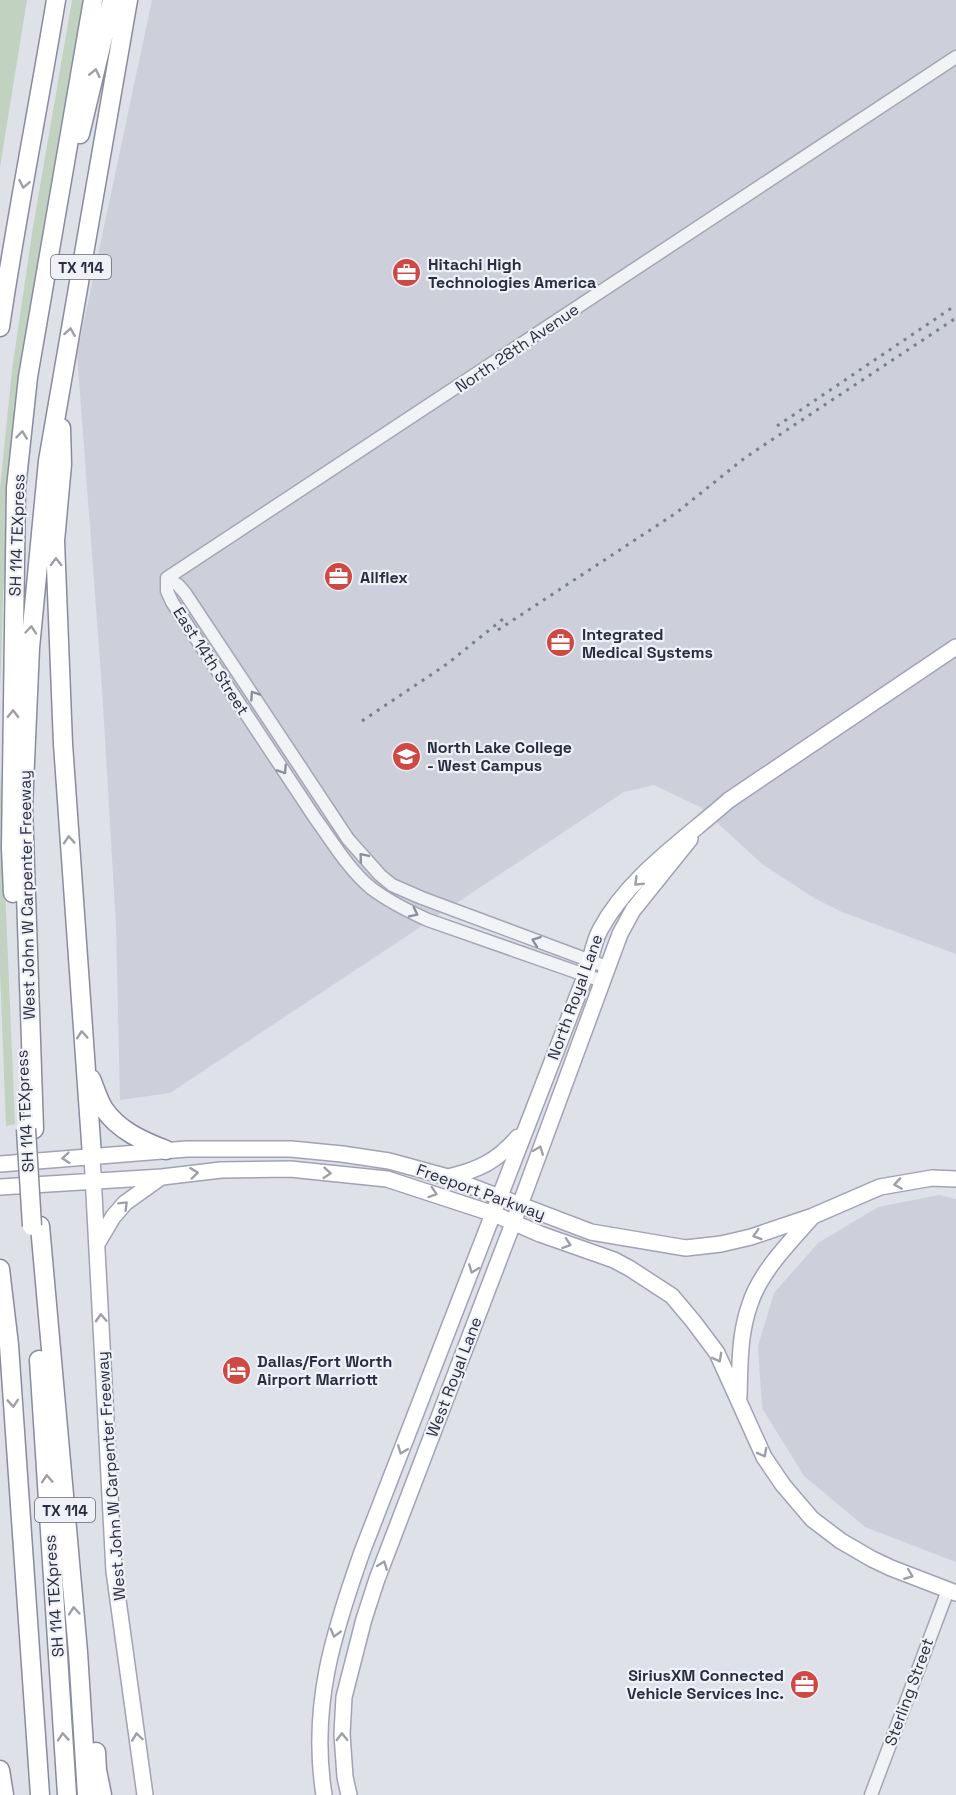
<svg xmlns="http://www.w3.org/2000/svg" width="956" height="1795" viewBox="0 0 956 1795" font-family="'Space Grotesk',sans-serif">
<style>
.built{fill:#cdd0da}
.green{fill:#c2d2c0}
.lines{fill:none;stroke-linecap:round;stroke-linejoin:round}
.minor-casing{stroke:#a4a7b3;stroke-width:15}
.major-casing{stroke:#9fa3b4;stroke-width:18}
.highway-casing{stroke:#878c9f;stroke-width:21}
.minor{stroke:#f2f3f7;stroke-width:12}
.major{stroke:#fff;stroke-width:15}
.highway{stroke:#fff;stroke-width:18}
.rail{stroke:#797e92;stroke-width:3;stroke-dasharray:3 6;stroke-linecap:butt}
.highway-bridge-casing{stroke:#878c9f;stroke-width:21;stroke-linecap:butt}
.highway-bridge{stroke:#fff;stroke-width:18}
.oneway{stroke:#9ea0a9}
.oneway2{stroke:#8d909c}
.labels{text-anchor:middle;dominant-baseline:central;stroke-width:4.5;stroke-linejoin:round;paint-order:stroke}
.shield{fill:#eff1f6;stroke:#646877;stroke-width:1.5}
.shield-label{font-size:15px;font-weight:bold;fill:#282d40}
.poi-label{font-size:16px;font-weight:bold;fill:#282d40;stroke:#eff1f6;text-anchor:start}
.street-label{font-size:16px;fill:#282d40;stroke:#eff1f6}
</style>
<rect width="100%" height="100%" fill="#dfe1e9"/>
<!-- built -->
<path class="built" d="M152,0h804v954l-114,-42 -28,-14 -52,-34 -62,-57 -46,-22 -30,7 -454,301 -50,7 -4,-174 -14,-238 -25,-334z
M939,1195l17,4v363l-91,-35 -61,-51 -42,-68 -4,-62 16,-53 44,-50 60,-36z"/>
<!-- green -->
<path class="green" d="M0,0h27l-27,167z
M72,0h16l-71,430 -14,165 -3,101v-207l12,-119 21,-143z
M0,770l15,354 -9,2 -6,-155z"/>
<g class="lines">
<defs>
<path id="minor" d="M167,578l789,-521
M167,578v13l5,11 143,216c17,23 33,51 56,70 17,13 37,23 57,32l174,61
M167,578l11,7 7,8 163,246 32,36 12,10 30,13 185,69
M871,1795l77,-205"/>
<path id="major" d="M92,1156l22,415 31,224
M0,1164l187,-15h104l51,5 47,7 55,15 147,56 95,16 35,-4 30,-7 62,-21 67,-29 52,-9 24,1
M448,1177c31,-7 49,-16 70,-40
M0,1187l162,-10 59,-7 69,-1 97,10 107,35 46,20 74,26 15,8 43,28 21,25 24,32 47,104 19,28 29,34 29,22 31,18 19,9 65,25
M97,1244l16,-27 12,-14 35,-25
M739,1397c1,-31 0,-63 11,-93 10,-32 40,-62 62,-87
M324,1795c-14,-88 9,-161 38,-243l224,-578c5,-14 7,-31 14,-44 28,-53 85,-91 129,-130l227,-153
M349,1795l-4,-18 -3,-43 2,-37 20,-78 13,-40 143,-374 100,-271 13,-24 57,-71"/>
<path id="highway" d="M80,134l32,-134
M0,327c16,-109 38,-218 56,-327
M61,428l1,36 -7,77 8,203 29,412
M13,893l-2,-45 5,-360 12,-111 65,-377
M91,1079c4,9 7,21 13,30 15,22 39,32 62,41
M34,1129l-11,-322 7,-159 18,-187 80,-461
M40,1226l38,426 9,143
M0,1269l9,76 31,450
M39,1360l28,435
M96,1752l1,18 5,25
M0,1770l4,25"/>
</defs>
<!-- minor casing -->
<use href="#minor" class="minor-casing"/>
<!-- major casing -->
<use href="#major" class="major-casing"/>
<!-- highway casing -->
<use href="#highway" class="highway-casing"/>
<!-- minor -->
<use href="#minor" class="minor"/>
<!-- major -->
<use href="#major" class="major"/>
<!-- highway -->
<use href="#highway" class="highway"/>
<!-- rail -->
<path class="rail" d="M777,426l179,-121
M498,630l178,-117 70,-56 210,-139
M362,721l85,-57 56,-45"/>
<defs>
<path id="highway-bridge" d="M26,1129l6,97"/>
</defs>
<!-- highway-bridge casing -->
<use href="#highway-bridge" class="highway-bridge-casing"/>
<!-- highway-bridge -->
<use href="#highway-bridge" class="highway-bridge"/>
</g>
<!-- one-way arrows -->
<defs><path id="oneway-chevron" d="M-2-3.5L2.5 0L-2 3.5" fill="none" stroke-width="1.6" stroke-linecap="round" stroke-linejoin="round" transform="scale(1.5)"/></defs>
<g class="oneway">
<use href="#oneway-chevron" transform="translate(95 73) rotate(-77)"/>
<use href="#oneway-chevron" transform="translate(24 184) rotate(101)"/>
<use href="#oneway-chevron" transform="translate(70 332) rotate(-80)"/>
<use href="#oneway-chevron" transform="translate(22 435) rotate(-84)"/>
<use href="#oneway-chevron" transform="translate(56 562) rotate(-91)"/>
<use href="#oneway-chevron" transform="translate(31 630) rotate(-85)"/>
<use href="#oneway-chevron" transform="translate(13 714) rotate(-89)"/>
<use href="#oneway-chevron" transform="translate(69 840) rotate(-94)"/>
<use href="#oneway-chevron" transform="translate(638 882) rotate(136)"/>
<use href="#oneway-chevron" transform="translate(82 1035) rotate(-94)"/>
<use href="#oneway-chevron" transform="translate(539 1150) rotate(-69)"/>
<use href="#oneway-chevron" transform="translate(66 1158) rotate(175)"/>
<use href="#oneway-chevron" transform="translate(194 1173) rotate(-7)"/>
<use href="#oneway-chevron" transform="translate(327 1173) rotate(5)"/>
<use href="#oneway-chevron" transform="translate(898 1184) rotate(171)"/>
<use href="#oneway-chevron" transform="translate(433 1193) rotate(18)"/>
<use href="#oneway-chevron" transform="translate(124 1205) rotate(-45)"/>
<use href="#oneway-chevron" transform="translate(757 1235) rotate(163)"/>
<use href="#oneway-chevron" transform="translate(567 1244) rotate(19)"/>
<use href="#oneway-chevron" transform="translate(473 1269) rotate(111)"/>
<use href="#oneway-chevron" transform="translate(101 1318) rotate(-93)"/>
<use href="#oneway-chevron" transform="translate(718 1358) rotate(61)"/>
<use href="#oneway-chevron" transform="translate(13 1403) rotate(86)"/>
<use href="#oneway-chevron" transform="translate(402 1450) rotate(111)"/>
<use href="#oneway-chevron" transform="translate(763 1453) rotate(62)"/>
<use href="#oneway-chevron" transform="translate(47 1479) rotate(-94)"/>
<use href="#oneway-chevron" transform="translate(383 1565) rotate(-69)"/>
<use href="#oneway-chevron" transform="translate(909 1575) rotate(22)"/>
<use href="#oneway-chevron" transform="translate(74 1611) rotate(-95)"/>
<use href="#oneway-chevron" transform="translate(335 1633) rotate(105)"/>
<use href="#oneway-chevron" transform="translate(63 1737) rotate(-94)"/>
<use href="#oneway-chevron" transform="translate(137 1737) rotate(-98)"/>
<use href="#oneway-chevron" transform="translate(342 1737) rotate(-91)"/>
</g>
<g class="oneway2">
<use href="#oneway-chevron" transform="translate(254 695) rotate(-124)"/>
<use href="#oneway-chevron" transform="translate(283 770) rotate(57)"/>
<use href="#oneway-chevron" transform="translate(363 857) rotate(-130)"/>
<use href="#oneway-chevron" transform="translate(414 913) rotate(26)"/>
<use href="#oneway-chevron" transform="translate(536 941) rotate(-160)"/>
</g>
<!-- icons -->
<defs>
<symbol id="office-disc" viewBox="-11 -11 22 22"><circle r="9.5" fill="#ce4844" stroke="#eff1f6"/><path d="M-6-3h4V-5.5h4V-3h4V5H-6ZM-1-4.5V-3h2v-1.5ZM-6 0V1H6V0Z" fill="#fff"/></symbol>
<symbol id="university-disc" viewBox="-11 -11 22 22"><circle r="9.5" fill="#ce4844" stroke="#eff1f6"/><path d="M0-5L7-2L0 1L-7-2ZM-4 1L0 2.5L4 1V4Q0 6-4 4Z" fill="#fff"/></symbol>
<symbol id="hotel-disc" viewBox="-11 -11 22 22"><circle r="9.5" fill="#ce4844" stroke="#eff1f6"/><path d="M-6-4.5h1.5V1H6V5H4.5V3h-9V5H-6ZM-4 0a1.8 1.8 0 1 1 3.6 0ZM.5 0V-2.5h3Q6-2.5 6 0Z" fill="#fff"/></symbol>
</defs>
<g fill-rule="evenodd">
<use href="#office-disc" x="390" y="256" width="33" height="33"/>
<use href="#office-disc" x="322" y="560" width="33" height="33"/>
<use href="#office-disc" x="544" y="626" width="33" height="33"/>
<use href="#university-disc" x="390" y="740" width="33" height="33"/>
<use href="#hotel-disc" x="220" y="1354" width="33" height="33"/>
<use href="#office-disc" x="788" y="1668" width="33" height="33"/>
</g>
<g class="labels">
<!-- shield labels -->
<g class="shield">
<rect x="51" y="255" width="60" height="24" rx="4.5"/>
<rect x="35" y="1498" width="60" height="24" rx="4.5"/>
</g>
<g class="shield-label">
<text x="81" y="267">TX 114</text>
<text x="65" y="1510">TX 114</text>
</g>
<!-- poi labels -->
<g class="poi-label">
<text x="428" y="264">Hitachi High<tspan x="428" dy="18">Technologies America</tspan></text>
<text x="360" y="577">Allflex</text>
<text x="582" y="634">Integrated<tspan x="582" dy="18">Medical Systems</tspan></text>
<text x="427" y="747">North Lake College<tspan x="427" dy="18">- West Campus</tspan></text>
<text x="257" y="1361">Dallas/Fort Worth<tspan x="257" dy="18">Airport Marriott</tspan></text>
<text x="784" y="1675" text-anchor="end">SiriusXM Connected<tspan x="784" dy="18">Vehicle Services Inc.</tspan></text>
</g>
<!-- street labels -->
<g class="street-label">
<text transform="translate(517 348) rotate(-34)">North 28th Avenue</text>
<text transform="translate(17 535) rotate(-88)">SH 114 TEXpress</text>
<text transform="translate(211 661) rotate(57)">East 14th Street</text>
<text transform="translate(27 895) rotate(-91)">West John W Carpenter Freeway</text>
<text transform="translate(575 997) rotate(-70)">North Royal Lane</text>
<text transform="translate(25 1111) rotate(-93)">SH 114 TEXpress</text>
<text transform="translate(481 1192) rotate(20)">Freeport Parkway</text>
<text transform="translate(454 1377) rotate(-69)">West Royal Lane</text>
<text transform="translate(111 1476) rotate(-94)">West John W Carpenter Freeway</text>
<text transform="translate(54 1596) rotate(-94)">SH 114 TEXpress</text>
<text transform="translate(909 1692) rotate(-70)">Sterling Street</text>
</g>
</g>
</svg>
